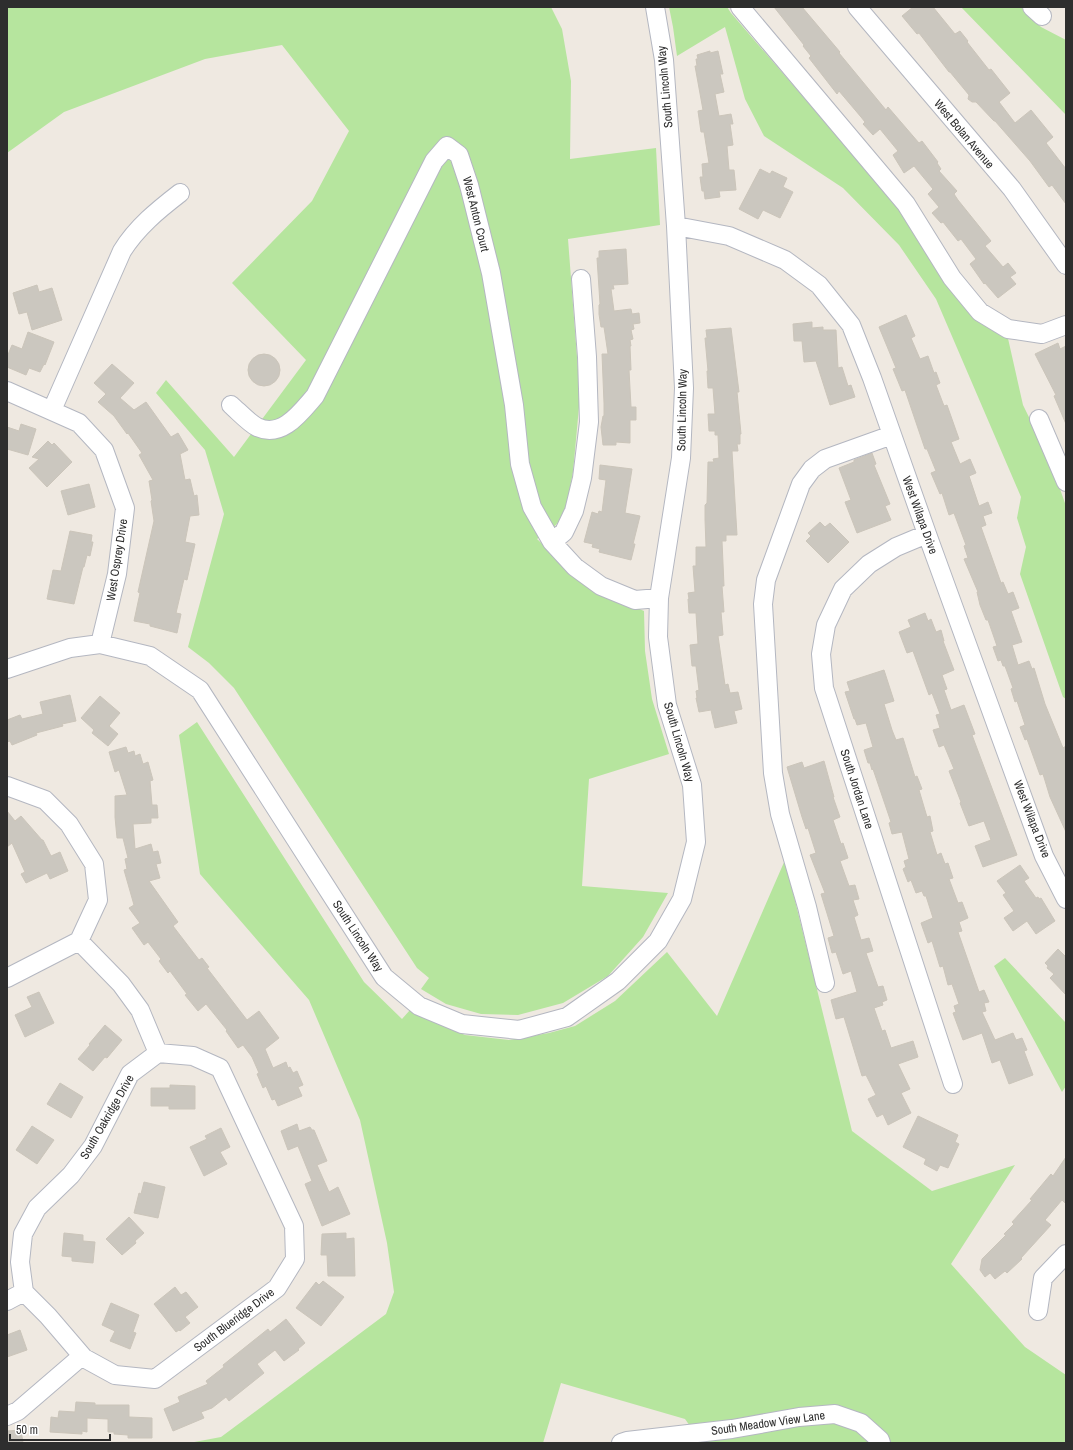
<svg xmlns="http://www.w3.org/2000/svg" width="1073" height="1450" viewBox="0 0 1073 1450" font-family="'Archivo Narrow',sans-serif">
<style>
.green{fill:#b6e59e}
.building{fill:#cbc7bf;stroke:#cbc5ba}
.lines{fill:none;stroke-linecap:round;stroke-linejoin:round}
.minor-casing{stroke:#b4b7c1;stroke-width:20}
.minor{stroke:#fff;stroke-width:18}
.labels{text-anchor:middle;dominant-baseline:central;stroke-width:3;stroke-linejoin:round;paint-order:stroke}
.street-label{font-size:12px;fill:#2e2e2e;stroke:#fff}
</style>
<rect width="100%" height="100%" fill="#efe9e1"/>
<!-- green -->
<path class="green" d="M7,7h544l11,22 9,52 -1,78 86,-11 4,77 -92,14 12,157 -7,76 -8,42 -11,13 -17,12 50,47 57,25 1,40 7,48 17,55 -80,25 -7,107 86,7 -25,44 -35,39 -45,27 -45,12 -37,-1 -35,-10 -25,-15 8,-11 -12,-10 -183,-280 -25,-25 -21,-16 36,-133 -19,-64 -49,-57 10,-13 68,77 72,-97 -74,-77 80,-82 37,-70 -67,-86 -77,14 -141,53 -57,41z
M669,7h58l4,6 276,321 16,71 26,53 17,48v193l-3,-2 -43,-123 6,-27 -9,-29 4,-21 -85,-198 -37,-54 -56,-57 -79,-52 -19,-37 -20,-72 -48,29 -4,-29z
M961,7h60l20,20 25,13v75z
M197,722l167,260 38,37 8,-9 55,25 44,5 40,-7 26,-7 40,-25 52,-49 50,64 68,-156 67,271 80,60 83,-26 -64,99 74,83 41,28v68h-364l-17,-24 -124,-36 -18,60h-354l32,-6 165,-123 8,-22 -7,-49 -27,-123 -51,-120 -109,-126 -21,-139z
M1005,958l61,65v63l-4,6 -68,-126z"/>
<!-- building -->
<path class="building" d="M774,7h28l38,45 -1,1 47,57 2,-3 31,36 3,-2 16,21 -1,1 4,6 -2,2 18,20 -3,3 4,6 33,41 -6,5 18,21 5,-4 8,10 -6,4 6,7 -18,14 -13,-15 -1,1 -14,-20 6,-5 -15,-20 -3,2 -15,-19 -2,1 -9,-10 7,-6 -11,-13 5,-5 -19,-23 -10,7 -11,-18 5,-4 -18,-22 -7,6 -10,-11 2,-2 -4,-5 -22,-26 -2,3 -28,-36 2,-2 -8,-10 1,-1z
M913,7h20l22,27 5,-3 8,10 -1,1 22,28 2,-1 19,24 -11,9 16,21 16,-13 22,27 -7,6 20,26v35l-14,-19 -3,2 -19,-26 -35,-40h-1l-18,-19h-4l-4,-3 1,-4 -19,-23h-1l-30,-39 -2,1 -15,-18z
M710,51v2l8,-2 5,23h-3l4,18 -9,2 4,22 12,-2 2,10h-3l3,21 -6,1 2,24h5l2,20 -17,1 1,6 -15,2 -1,-8h-2l-2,-14h3l-1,-13 7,-1 -5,-31h-3l-3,-21 5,-1 -8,-44h2l-1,-7h2l-1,-4z
M760,169l10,5 2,-3 15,7 -4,9 10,5 -13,26 -17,-8 -5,9 -19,-10z
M626,249l2,35 -15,1 1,4h-3l3,22 17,-2 1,5 7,-1 1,10 -7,1 1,5 -3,1 2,9 -3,1 1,6h-1l1,24h-2l2,37h5v13h-6v23l-14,-1v3h-13l-2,-18 2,-11h1v-13l-2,-49h6l-4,-27h-3l-2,-13v-9l1,-1 -3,-46h2v-7z
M37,285l2,7 13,-4 10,32 -30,10 -5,-18 -8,2 -6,-21z
M906,315l9,21 -4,2 9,21 8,-3 6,17 2,-1 4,11 -4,2 8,21 3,-1 12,34 -8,3 9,22 10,-5 6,14 -7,3 10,30 9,-4 4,11 -9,3 3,9 -5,2 20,56 2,-1 5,12 5,-2 6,16 -8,3 11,31 -10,3 6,20 11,-4 3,8 2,-1 11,36 18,44 3,-2v86l-16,-35 -7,-23 -3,1 -13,-36 -2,1 -5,-13 5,-2 -8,-24 -2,1 -4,-13 2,-1 -8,-22h-2l-2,-6 -3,1 -5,-14 4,-1 -9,-26h-2l-6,-15 -3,-13h1l-14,-33 4,-1 -4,-12 2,-1 -12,-32 -5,2 -7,-22 -2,1 -9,-21 5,-2 -9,-22h-2l-20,-59 -3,1 -9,-22 3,-1 -17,-41z
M812,322v6l11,-1v3h13l2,38 4,-1 6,19 3,-1 4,12 -25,8 -14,-44 -12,1 -2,-21h-8l-1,-17z
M731,328l8,64h-2l4,42h-1v10h-3l1,7h-6l5,84h-11v6h-4l2,45h-2l2,26h-3l2,23 -5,1 7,49 3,-1 2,9 8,-1 4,17 -8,2 3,12 -22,5 -4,-18 -12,2 -3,-14h1l-1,-7 3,-1 -3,-24h-4l-2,-21 8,-1 -2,-31h-7l-1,-14h1l-1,-6 7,-1 -2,-26h3v-19h10l-1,-28v-14l2,-2 1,-41h6l-1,-3 6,-1 -1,-23h-3v-4h-6l-1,-17h7l-2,-26h-5l-1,-17h1l-3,-33h2l-1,-8z
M28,332l26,10 -9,23 -1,-1 -4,8 -11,-4 -3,7 -19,-8v-10l5,-12 10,4z
M1058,343l2,6 6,-3v78l-12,-28 2,-1 -21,-41z
M248 370a16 16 0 1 1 32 0a16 16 0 1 1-32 0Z
M112,364l22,19 -14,15 14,12 12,-8 25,35 7,-4 10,17 -8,4 5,26 5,-1 4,17 3,-1 2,20 -9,1 -5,26 10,2 -8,36 -3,-1 -8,34 5,1 -4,19 -27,-7v-2l-16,-3 6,-28 -2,-1 16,-71 -3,-20 1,-1 -3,-19 4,-1 -14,-25 3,-2 -14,-20 -1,1 -13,-18 -16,-14 8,-8 -12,-11z
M21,424l15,5 -8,26 -21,-6v-22l12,4z
M48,441l4,4 2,-2 18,19 -25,25 -18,-19 10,-9 -7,-2z
M872,453l4,11 -2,1 16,39 -5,2 6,14 -34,13 -12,-31 6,-2 -12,-32 15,-6v-2z
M600,465l32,4 -7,44 15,3 -7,28h2l-4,16 -32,-8 1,-3 -8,-2 1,-3 -9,-2 8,-30 6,2 1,-3 3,1 4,-32 -7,-1z
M89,484l6,23 -27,8 -7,-24z
M820,522l5,5 5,-4 19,19 -21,21 -22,-22 5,-5 -3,-3z
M70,531l22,4 -1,7h2l-3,14 -3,-1 -3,12h-1l-9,37 -27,-5 6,-29 8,1z
M925,613l3,8 3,-2 5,13 5,-2 3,11h-1l11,29 -12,5 5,14 -3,1 7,20 13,-5 11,29 -3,1 45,120 -34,12 -8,-21 16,-6 -7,-19 -15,5 -9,-23 1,-1 -12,-31 5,-2 -10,-24 -5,2 -6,-17 7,-2 -4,-13 4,-1 -8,-21 -3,2 -16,-44 -6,2 -8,-21 12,-5 -3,-7z
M884,670l10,31 -10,3 8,26 4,10 7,-2 12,39 2,-1 5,13 -3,1 8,27 3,-1 3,15 -3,1 7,23 4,-2 4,11 3,-1 5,15 -4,1 9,24 4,-1 6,16 -9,4 3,9 -4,1 21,60 5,-2 5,12 -5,1 2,8 -4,1 13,28 18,-7 3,7 6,-2 5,12 -3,1 9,24 -24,9 -9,-24 -8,3 -10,-30 -19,7 -10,-27 3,-1 -2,-6 5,-2 -7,-20 -4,1 -5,-19 -3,1 -8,-26 -4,2 -7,-20 12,-5 -7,-22h-2l-2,-5 -6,2 -5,-13 -3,2 -5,-13 3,-2 -2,-6 5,-2 -7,-27 -10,2 -3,-11 2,-1 -18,-53 -1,1 -2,-7h-2l-4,-13 9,-3 -7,-24 -9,2 -2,-6h-1l-9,-27 5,-1 -3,-9z
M70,695l6,26 -14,3 1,2 -27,7 1,2 -25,10 -2,-4 -3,1v-22l13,-5 2,4 21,-5 -3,-12z
M100,696l20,17 -11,13 9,8 -10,12 -16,-13 2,-3 -13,-12z
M126,747l2,6 6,-2 1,5 5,-2 3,10 5,-2 5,18 -3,1 2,24h5l1,13h-7v5l-18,1 2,25 16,-5 2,8 5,-1 3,12 -5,1 4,14 -11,3 29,41 -5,4 26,34 3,-2 7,9 -2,1 40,52 12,-9 20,27 -14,11 8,19 13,-6 2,6 2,-1 3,6 4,-2 6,14 -5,2 4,9 -24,10 -3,-7 -3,1 -6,-14 -3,2 -6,-14 2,-1 -7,-16 -9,-12 -5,3 -12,-17 1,-1 -21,-26 -8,7 -13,-16 2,-1 -17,-23 -2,2 -9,-12 2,-2 -13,-17 -4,3 -12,-17 8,-5 -11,-15 5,-3 -10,-35 3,-1 -2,-10 3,-1 -5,-20h-6l-2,-21v-21l12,-1 -8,-25 -4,2 -6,-20z
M824,761l10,36h-1l7,20 -7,3 8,24 2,-1 5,15 -8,3 9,25 6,-1 4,14 -6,1 5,15 -4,2 7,23 8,-2 4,13 -7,2 12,34 5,-1 4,14 -5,2 1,3 -9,3 8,23 3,-1 6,18 22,-7 5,16 -20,7 12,25 -9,4 10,20 -23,12 -5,-11 -6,3 -9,-18 8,-4 -10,-20 -4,1 -18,-59 -8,2 -5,-19 26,-8 -6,-21 -8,3 -7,-22 -4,1 -4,-15 6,-2 -13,-42 4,-1 -15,-38 6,-2 -8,-25 -2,1 -4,-12 -15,-50 15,-5 2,6z
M7,811l8,10 6,-5 21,24h1l8,16 9,-4 8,19 -18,8 -3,-6 -21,10 -5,-9 4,-2 -13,-29 -5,4z
M1020,865l9,13 -5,3 12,17 2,-1 1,2 2,-1 14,23 -19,13 -9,-13 -14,10 -9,-13 10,-7 -11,-16 3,-2 -9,-12z
M1058,949l8,8v38l-16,-17 4,-4 -7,-6 1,-2 -3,-3z
M39,992l15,31 -29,14 -10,-22 17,-8 -5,-10z
M105,1025l17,15 -15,18 -2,-1 -12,14 -15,-12 12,-14 -1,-1z
M60,1083l23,14 -12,21 -24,-14z
M170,1085l25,1v23h-26v-3h-18v-18h19z
M918,1116l40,19 -3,7 4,2 -11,24 -8,-3 -3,6 -13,-7 2,-5 -23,-12z
M297,1124l2,7 11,-4 2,3h2l13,31 -10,4 12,27 9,-5 12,27 -28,12 -17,-42 7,-3 -14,-35 -10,4 -7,-19z
M32,1126l22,14 -17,24 -21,-14z
M221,1128l9,19 -10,5 7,12 -23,12 -14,-29 17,-8 -2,-3z
M1066,1157v47l-4,-4 -17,20 6,5 -30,33 1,1 -15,14 -2,-2 -10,8 -5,-6 -5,4 -5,-7 2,-11 24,-24 -2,-1 10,-10 -2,-2 20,-22 -2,-1 21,-25 2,2z
M144,1182l21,5 -7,31 -24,-5 5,-20 2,1z
M129,1217l15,16 -9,8 1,2 -14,12 -16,-16z
M64,1233l19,2v6l12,1 -2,21 -21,-2v-4l-10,-1z
M346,1233v6l8,-1 1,38h-27l-1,-21h-6l1,-21z
M323,1281l21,16 -23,29 -25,-18 20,-26 3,3z
M175,1287l6,8 5,-3 12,15 -13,10 5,6 -10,8 -1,-1 -3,2 -22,-28z
M111,1303l28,12 -6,17 3,1 -6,16 -20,-8 5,-10 -13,-6z
M286,1319l19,24 -7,6 1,1 -15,11 -9,-11 -18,14 7,9 -35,28 -3,-4 -14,11 -11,4 3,6 -31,13 -9,-22 16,-7 -2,-5 30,-13 -2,-3 18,-14 -1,-2 45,-36 2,3z
M20,1330l7,20 -20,7v-22z
M76,1402l19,1v2h34v12l23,1v20h-24v-3l-14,-1v-2h-6v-13l-21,-1v14l-5,-1v3l-32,-2 1,-15 7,1 1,-7 16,1z
M21,1430l2,13h-16v-12z"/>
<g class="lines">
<defs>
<path id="minor" d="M740,7l166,197 46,74 28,34 28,17 34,5 24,-9
M857,7l155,182 54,76
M1032,7l10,9
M676,226l53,10 56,24 34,25 32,40 21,53 55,156 117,322 22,43
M7,391l72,32 25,27 21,58 -8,66 -17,70
M231,405c7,6 18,18 26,22 25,12 44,-15 58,-31l119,-235 13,-15 12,9 10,30 22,88 23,132 6,59 12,43 20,35 23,25 26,19 34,14 24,-2
M52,410l70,-159c15,-24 36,-41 58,-58
M1039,419l27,63
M927,534l-31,13 -27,17 -26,25 -17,36 -5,29 3,34 129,396
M552,542l12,-10 10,-21 8,-33 7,-56 -2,-65 -6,-78
M7,669l63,-21 30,-4 50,12 50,34 184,287 35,29 43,18 57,6 48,-13 51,-36 40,-40 24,-42 14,-57 -4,-57 -25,-80 -9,-68 1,-39 22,-140 3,-70 -8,-162 -12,-166 -9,-53
M7,786l38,14 24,24 25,40 4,36 -19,41 -72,37
M79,941l42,43 19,26 18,43
M825,983l-18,-76 -27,-93 -7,-41 -10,-169 3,-24 35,-96 11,-15 13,-10 67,-24
M24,1292l24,24 36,42 31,17 40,4 122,-91 18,-29 -1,-33 -74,-158 -27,-12 -35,-3
M24,1292l-4,-30 3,-28 14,-26 34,-33 22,-29 37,-72 28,-21
M7,1301l17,-9
M1038,1311l5,-33 23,-24
M7,1416l11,-5 64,-55
M621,1443l6,-2 105,-12 67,-12 36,-3 26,9 19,17 1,3"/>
</defs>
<!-- minor casing -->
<use href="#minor" class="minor-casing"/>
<!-- minor -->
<use href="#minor" class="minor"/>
</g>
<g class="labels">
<!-- street labels -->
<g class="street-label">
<text transform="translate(665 87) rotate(-95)">South Lincoln Way</text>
<text transform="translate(964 134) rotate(50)">West Bolan Avenue</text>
<text transform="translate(476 214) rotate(76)">West Anton Court</text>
<text transform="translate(682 410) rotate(-89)">South Lincoln Way</text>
<text transform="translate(920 515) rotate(70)">West Wilapa Drive</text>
<text transform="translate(117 560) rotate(-81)">West Osprey Drive</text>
<text transform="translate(679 742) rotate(74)">South Lincoln Way</text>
<text transform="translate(857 789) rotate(72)">South Jordan Lane</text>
<text transform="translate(1032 819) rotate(69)">West Wilapa Drive</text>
<text transform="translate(358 936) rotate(57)">South Lincoln Way</text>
<text transform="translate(107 1117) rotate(-60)">South Oakridge Drive</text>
<text transform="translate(234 1320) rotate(-37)">South Blueridge Drive</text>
<text transform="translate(768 1423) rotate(-8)">South Meadow View Lane</text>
</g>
</g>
<!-- border -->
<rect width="1073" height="1450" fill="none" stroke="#2e2e2e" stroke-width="16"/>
<!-- scale -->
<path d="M10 1434v6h100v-6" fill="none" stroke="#2e2e2e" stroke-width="2"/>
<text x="16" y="1434" font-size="12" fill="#2e2e2e" stroke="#ffffff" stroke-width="3" paint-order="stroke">50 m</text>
</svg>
